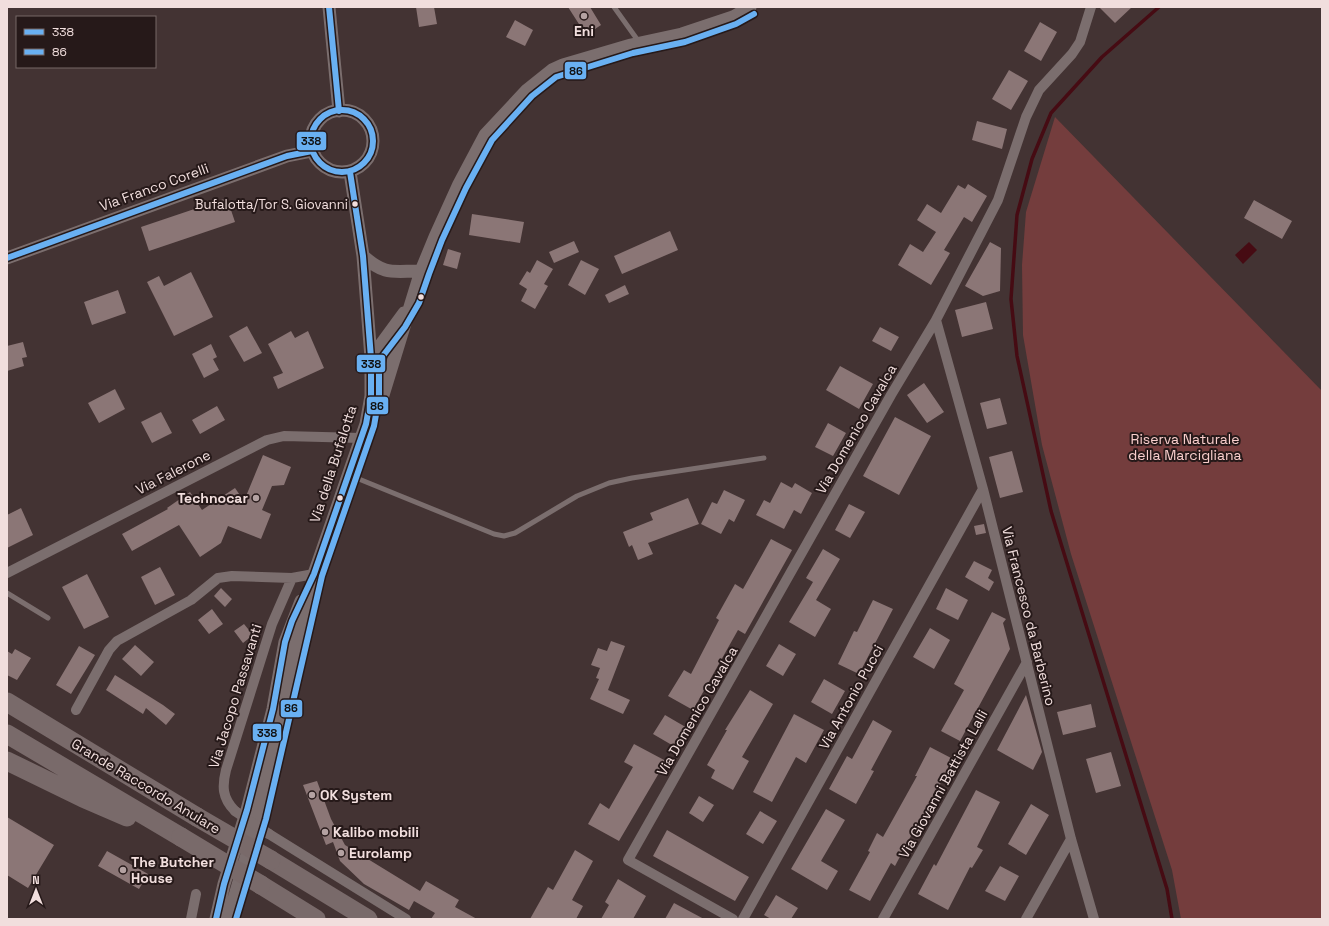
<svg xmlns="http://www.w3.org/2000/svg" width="1329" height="926" viewBox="0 0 1329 926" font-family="'Space Grotesk',sans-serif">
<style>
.green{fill:#743d3d}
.water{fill:#460b13}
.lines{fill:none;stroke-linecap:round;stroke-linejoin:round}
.stream{stroke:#460b13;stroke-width:3.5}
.building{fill:#8b7676}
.service{stroke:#7b6e6e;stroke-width:5}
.minor{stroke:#7b6e6e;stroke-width:10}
.tertiary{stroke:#7b6e6e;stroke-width:13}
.motorway{stroke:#796a6a;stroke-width:19}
.minor-bridge{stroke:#7b6e6e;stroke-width:10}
.motorway-bridge{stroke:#796a6a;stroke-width:19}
.bus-1-casing{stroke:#261919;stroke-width:9}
.bus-2-casing{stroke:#261919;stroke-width:9}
.bus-1{stroke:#69b0f2;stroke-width:6}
.bus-2{stroke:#69b0f2;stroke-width:6}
.poi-dot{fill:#b4a2a2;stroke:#261919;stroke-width:1.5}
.bus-dot{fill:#f1dedd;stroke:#261919;stroke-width:1.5}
.labels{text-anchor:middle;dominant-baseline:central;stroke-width:4;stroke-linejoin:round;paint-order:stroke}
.bus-label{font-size:13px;fill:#f1dedd;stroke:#261919;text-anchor:end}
.poi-label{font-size:14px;font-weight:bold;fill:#f1dedd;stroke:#261919;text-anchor:start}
.street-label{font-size:14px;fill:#f1dedd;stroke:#261919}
.park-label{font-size:14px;fill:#f9cecc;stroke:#261919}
.line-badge{stroke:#261919;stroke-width:1.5}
.pale-badge-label{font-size:11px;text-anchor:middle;font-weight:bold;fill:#111}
</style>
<rect width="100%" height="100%" fill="#433333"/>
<!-- green -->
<path class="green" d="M1055,117l267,274v528h-141l-9,-49 -101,-316 -29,-109 -19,-110 -1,-70 4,-53z"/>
<!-- water -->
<path class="water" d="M1249,242l8,8 -14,14 -8,-9z"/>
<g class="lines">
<!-- stream -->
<path class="stream" d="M1159,7l-57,50 -51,56 -19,46 -15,56 -6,84 6,57 34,155 116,378 5,30"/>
</g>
<!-- building -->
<path class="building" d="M416,7h18l3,17 -18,3z
M568,7h22l11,18 -15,10z
M1099,7h33l-17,16z
M515,20l18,10 -8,16 -19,-9z
M1040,22l17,10 -16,29 -17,-10z
M1009,70l19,11 -17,29 -19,-11z
M977,121l30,8 -5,20 -30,-9z
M968,184l19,12 -15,26 -8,-5 -20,33 6,3 -19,32 -33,-20 12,-21 13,8 13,-20 -19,-12 10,-16 14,9 17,-28 7,4z
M227,198l8,24 -86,29 -8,-24z
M1254,200l38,21 -10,18 -38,-21z
M472,214l52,8 -4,21 -51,-8z
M670,231l8,19 -56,24 -8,-18z
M574,241l5,11 -25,11 -5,-11z
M990,242l11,6 -1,43 -17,5 -18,-10z
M448,249l13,4 -4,16 -14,-4z
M537,260l16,9 -9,15 4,2 -13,23 -14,-8 6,-12 -8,-5 8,-13 3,2z
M581,260l18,9 -14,26 -17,-10z
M191,272l22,45 -39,19 -27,-54 12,-6 5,10z
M625,285l4,9 -20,9 -4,-8z
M118,290l8,23 -34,12 -8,-23z
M986,302l7,27 -31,8 -7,-27z
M247,326l15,27 -18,9 -15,-26z
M880,327l19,10 -8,14 -19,-10z
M291,331l4,7 13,-7 16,37 -46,21 -5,-12 10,-4 -15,-29z
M23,342l4,15 -5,1 2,8 -17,5v-25z
M211,344l6,13 -4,2 6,11 -15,8 -12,-24z
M840,366l33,18 -14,25 -33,-19z
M924,383l20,29 -17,11 -20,-28z
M115,389l10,20 -26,14 -11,-20z
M1000,398l7,26 -20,5 -7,-26z
M217,406l8,14 -25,14 -8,-14z
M161,412l11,21 -20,10 -11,-21z
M895,417l36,19 -32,59 -36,-19z
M828,423l18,10 -13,23 -18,-9z
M1012,451l11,41 -23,6 -11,-41z
M263,455l28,12 -7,18 -12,1 -10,24 9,4 -10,25 -33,-13 -7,17 -21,14 -21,-32 -47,26 -10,-17 46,-25 -1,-1 23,-16 12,18 33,-22 9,13z
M781,482l11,6 3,-5 17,10 -11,21 -7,-4 -10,19 -28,-14 8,-15 6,3z
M724,490l21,10 -11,22 -5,-3 -8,15 -20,-10 11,-22 5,2z
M688,498l11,26 -51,19 5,11 -15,6 -6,-15 -3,2 -6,-15 30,-12 -3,-7z
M849,504l16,8 -15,26 -15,-8z
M21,508l12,27 -26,13v-33z
M984,524l2,9 -10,2 -2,-9z
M771,539l21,11 -47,84 -7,-4 -45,80 -25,-14 16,-26 7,4 28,-54 -3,-2 19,-34 8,5z
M823,549l17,10 -24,41 15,9 -16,28 -26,-15 24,-40 -7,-4z
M974,561l18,9 -4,8 6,4 -5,9 -24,-14z
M160,567l15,28 -20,10 -14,-28z
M87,574l22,43 -25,12 -22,-42z
M221,588l11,11 -7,8 -11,-11z
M946,588l22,12 -10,20 -22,-11z
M873,600l20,9 -34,65 -21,-10 16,-33 3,1z
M212,609l11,15 -14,10 -11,-14z
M992,612l14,7 -3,4 7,26 -50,92 -19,-10 23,-41 -10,-6z
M244,624l9,11 -10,8 -9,-12z
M930,628l20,12 -16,29 -21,-12z
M611,641l14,5 -17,44 22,10 -7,14 -33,-15 9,-20 -3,-1 4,-10 -9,-3 7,-17 9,3z
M779,644l17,10 -13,22 -17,-10z
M135,645l19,17 -13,14 -19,-17z
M79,646l16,9 -24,39 -15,-9z
M15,649l16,9 -14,22 -10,-5v-24l5,3z
M115,675l48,30 12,9 -9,11 -20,-17 -3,6 -37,-24z
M824,679l21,12 -13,23 -21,-12z
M750,690l23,14 -31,53 7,4 -16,29 -22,-12 4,-8 -8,-5 20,-35h-2z
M1026,695l16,57 -9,18 -36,-20z
M1091,704l5,23 -33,8 -6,-23z
M794,714l30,16 -18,33 -10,-6 -24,45 -19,-10z
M665,715l24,14 -12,19 -24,-14z
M873,720l19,11 -21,39 3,1 -18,33 -27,-15 18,-33 5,3z
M634,744l32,17 -47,80 -31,-17 12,-21 9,6 24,-42 -9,-5z
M930,747l23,12 -39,76 -2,-1 -17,32 -4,-3 -21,38 -21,-11 21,-38 -2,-1 9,-18 6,4 34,-61h-2z
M1111,752l10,34 -25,7 -10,-34z
M317,781l14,38 14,26 75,46 6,-10 33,19 -4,7 22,12h-46l4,-6 -21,-12 -5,9 -45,-26 -24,-23 -7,-19 -7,3 -23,-60z
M976,790l24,12 -23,45 6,3 -11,18 -2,-1 -22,43 -30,-16 16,-30 2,2z
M699,796l15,9 -11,17 -14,-9z
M1031,804l18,11 -23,40 -18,-11z
M826,809l19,11 -24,41 17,10 -11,19 -36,-21z
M760,811l17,10 -14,23 -17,-10z
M7,817l47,28 -26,43 -21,-13z
M667,830l82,47 -14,24 -82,-45z
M575,850l18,11 -21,39 11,6 -7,13h-46l18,-32 5,3z
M107,851l41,23 -9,15 -41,-23z
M1000,866l19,10 -14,25 -20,-10z
M618,879l28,17 -13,23h-32l8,-14 -4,-3z
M776,895l22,13 -7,11h-20l-7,-4z
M674,903l30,16h-39z"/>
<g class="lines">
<!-- service -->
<path class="service" d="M614,7l25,35
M349,475l145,59 10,2 11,-3 62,-37 32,-13 23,-5 132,-20
M7,593l41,25"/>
<!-- minor -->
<path class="minor" d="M936,320l47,169 88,350 23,80
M7,573l260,-133 17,-4 77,2
M76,710l33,-60 8,-9 74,-41 27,-22 14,-2 60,2 22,-4
M235,811c-13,-13 -13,-25 -9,-41l46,-146 20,-46
M269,834l137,85
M191,919l5,-25
M733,919l-105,-59 263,-465 45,-75 62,-120 28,-83 13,-27 33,-36 8,-12 11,-35
M743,919l240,-430
M883,919l144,-257
M1026,919l45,-80"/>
<!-- tertiary -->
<path class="tertiary" d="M329,7l10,104
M311 141a31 31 0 1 1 62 0a31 31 0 1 1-62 0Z
M363,256c23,20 29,15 58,15
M7,258l280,-102 25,-5
M371,358l33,-45
M370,418l13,-23 38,-124 14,-34 24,-53 26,-49 42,-45 25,-20 11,-5 68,-20 51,-11 51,-17 17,-10
M216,919l8,-35 23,-74 26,-101 12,-67 16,-41
M228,919l30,-102 56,-243 52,-150 5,-28v-38l-8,-102 -13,-84"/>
<!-- motorway -->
<path class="motorway" d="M7,702l190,115
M7,734l174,103
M7,761l76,37 44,19
M271,860l97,59
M261,885l55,34"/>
<!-- minor-bridge -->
<path class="minor-bridge" d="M235,811l34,23"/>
<!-- motorway-bridge -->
<path class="motorway-bridge" d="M197,817l74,43
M181,837l80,48"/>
<defs>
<path id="bus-1" d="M329,7l10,104
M311 141a31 31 0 1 1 62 0a31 31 0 1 1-62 0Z
M7,258l280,-102 25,-5
M216,919l8,-35 23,-74 26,-101 12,-67 7,-21 22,-47 52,-150 5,-28v-38l-8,-102 -13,-84"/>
<path id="bus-2" d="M236,919l30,-100 56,-243 52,-150 5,-29v-36l26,-34 14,-24 10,-29 13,-34 24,-52 26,-48 40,-44 24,-19 77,-24 52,-11 51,-18 18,-10"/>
</defs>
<!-- bus-1 casing -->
<use href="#bus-1" class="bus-1-casing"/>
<!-- bus-2 casing -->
<use href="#bus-2" class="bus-2-casing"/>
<!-- bus-1 -->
<use href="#bus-1" class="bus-1"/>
<!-- bus-2 -->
<use href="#bus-2" class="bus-2"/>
</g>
<!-- markers -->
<g class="poi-dot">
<circle cx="584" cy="16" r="4"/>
<circle cx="256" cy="498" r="4"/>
<circle cx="312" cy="795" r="4"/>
<circle cx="325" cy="832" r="4"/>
<circle cx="341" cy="853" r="4"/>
<circle cx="123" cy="870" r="4"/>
</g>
<g class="bus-dot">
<circle cx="355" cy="204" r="3.5"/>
<circle cx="421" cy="297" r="3.5"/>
<circle cx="340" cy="498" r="3.5"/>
</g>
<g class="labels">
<!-- bus labels -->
<g class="bus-label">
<text x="348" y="204">Bufalotta/Tor S. Giovanni</text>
</g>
<!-- poi labels -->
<g class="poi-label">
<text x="584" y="31" text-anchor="middle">Eni</text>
<text x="248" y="498" text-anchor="end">Technocar</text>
<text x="320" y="795">OK System</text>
<text x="333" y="832">Kalibo mobili</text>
<text x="349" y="853">Eurolamp</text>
<text x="131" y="862">The Butcher<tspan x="131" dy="16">House</tspan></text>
</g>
<!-- street labels -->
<g class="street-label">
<text transform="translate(154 187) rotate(-20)">Via Franco Corelli</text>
<text transform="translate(856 429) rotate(-60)">Via Domenico Cavalca</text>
<text transform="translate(333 464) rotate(-72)">Via della Bufalotta</text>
<text transform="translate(173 472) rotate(-27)">Via Falerone</text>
<text transform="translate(1029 616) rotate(76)">Via Francesco da Barberino</text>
<text transform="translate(235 696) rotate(-73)">Via Jacopo Passavanti</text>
<text transform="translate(851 697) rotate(-61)">Via Antonio Pucci</text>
<text transform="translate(697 711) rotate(-60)">Via Domenico Cavalca</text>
<text transform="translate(943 784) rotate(-61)">Via Giovanni Battista Lalli</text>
<text transform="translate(146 786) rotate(31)">Grande Raccordo Anulare</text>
</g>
<!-- park labels -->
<g class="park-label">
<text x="1185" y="439">Riserva Naturale<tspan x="1185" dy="16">della Marcigliana</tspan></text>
</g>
</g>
<g class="line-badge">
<rect x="564" y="61" width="23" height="19" rx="4" fill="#69b0f2"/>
<rect x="296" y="131" width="31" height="20" rx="4" fill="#69b0f2"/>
<rect x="356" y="354" width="30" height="19" rx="4" fill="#69b0f2"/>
<rect x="366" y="396" width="23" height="19" rx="4" fill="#69b0f2"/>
<rect x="280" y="699" width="23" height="19" rx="4" fill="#69b0f2"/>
<rect x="252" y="723" width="30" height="19" rx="4" fill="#69b0f2"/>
</g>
<g class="pale-badge-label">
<text x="576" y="75">86</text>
<text x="311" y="145">338</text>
<text x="371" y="368">338</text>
<text x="377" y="410">86</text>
<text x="291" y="712">86</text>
<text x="267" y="737">338</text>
</g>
<!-- border -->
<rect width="1329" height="926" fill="none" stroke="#f1dedd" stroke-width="16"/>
<!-- legend -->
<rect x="16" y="16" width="140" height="52" fill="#261919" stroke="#776867"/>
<rect x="24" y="29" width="20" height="6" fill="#69b0f2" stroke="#776867"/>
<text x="52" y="36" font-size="12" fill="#f1dedd">338</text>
<rect x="24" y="49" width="20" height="6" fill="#69b0f2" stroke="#776867"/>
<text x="52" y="56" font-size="12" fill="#f1dedd">86</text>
<!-- north arrow -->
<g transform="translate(36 890)" stroke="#261919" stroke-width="3" paint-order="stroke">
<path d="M0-3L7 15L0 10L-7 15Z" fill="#f1dedd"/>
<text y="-6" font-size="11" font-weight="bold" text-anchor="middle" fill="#f1dedd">N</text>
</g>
</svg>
